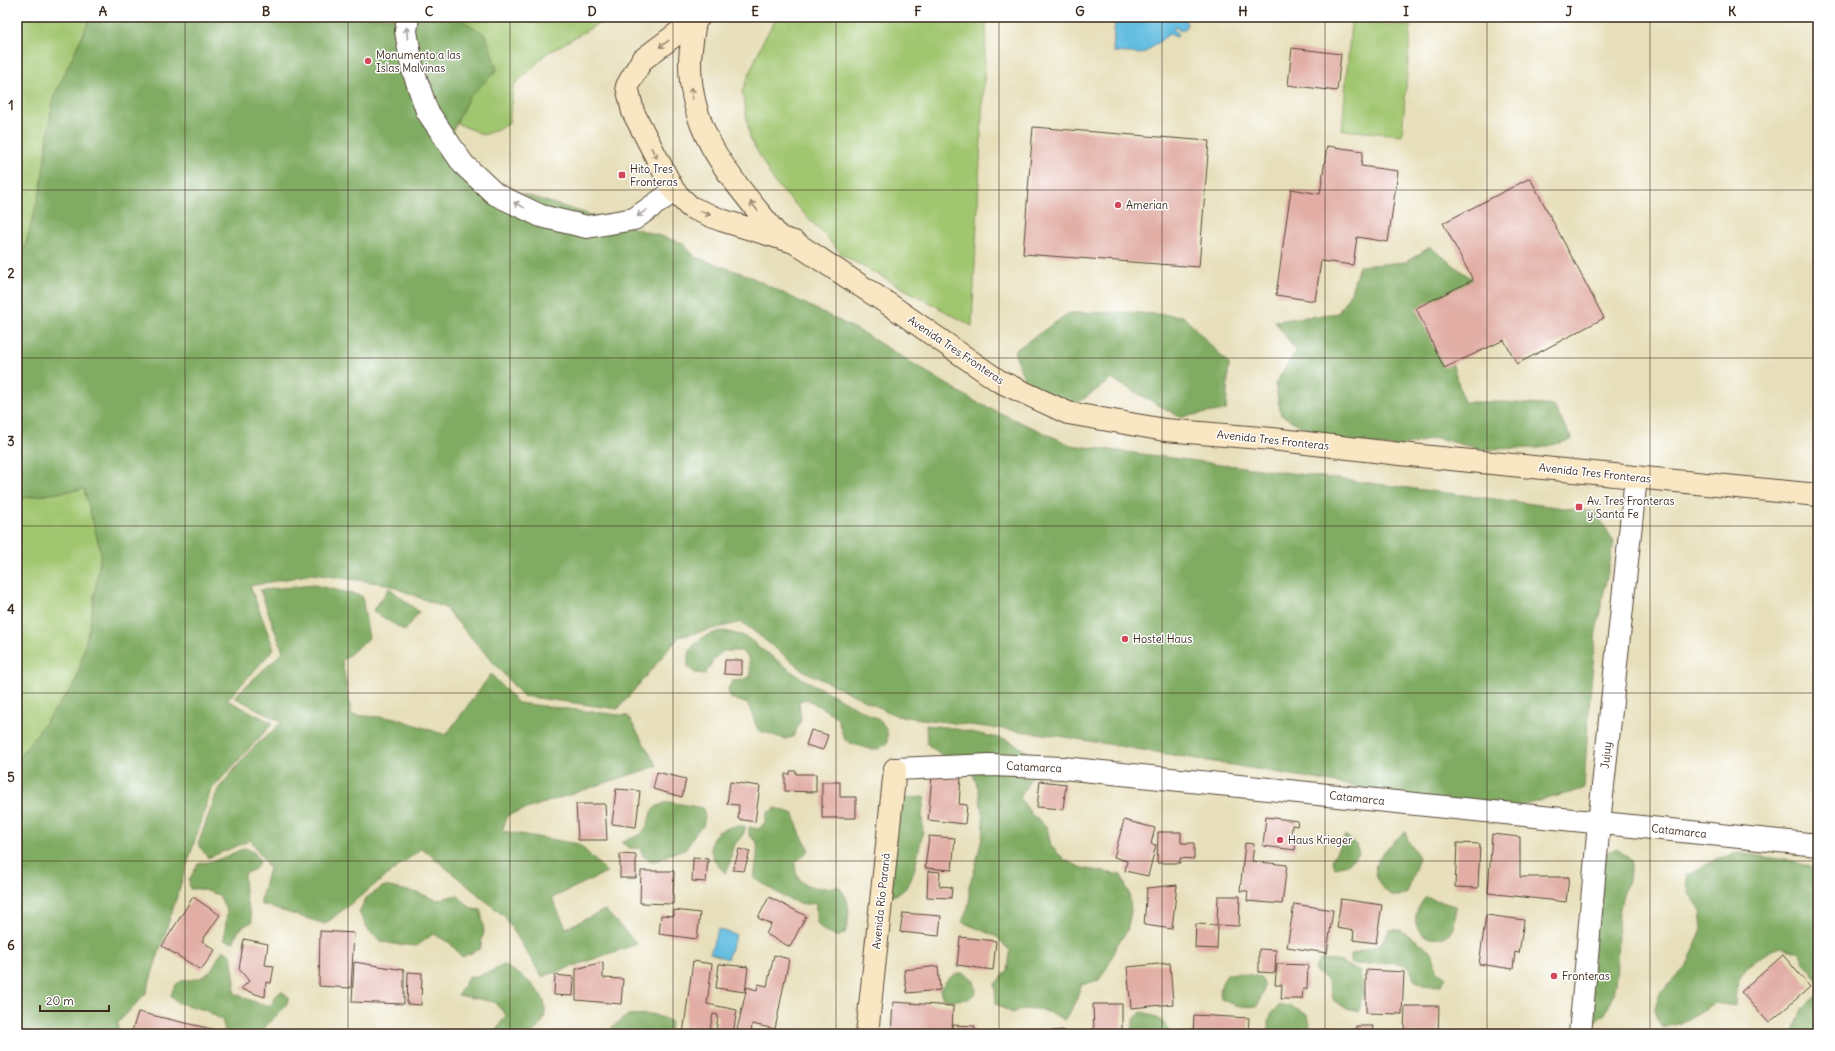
<svg xmlns="http://www.w3.org/2000/svg" width="1835" height="1051" viewBox="0 0 1835 1051" font-family="Delius,sans-serif">
<style>
.green{fill:#a1c670;stroke:#6e7847}
.forest{fill:#80ab62;stroke:#5e6a40}
.water{fill:#63bde1;stroke:#4f7480}
.building{fill:#e1ada4}
.lines{fill:none;stroke-linecap:round;stroke-linejoin:round}
.street-casing{stroke:#554535;stroke-width:24}
.secondary-casing{stroke:#554535;stroke-width:24}
.street{stroke:#fff;stroke-width:22}
.secondary{stroke:#f9e7c3;stroke-width:22}
.oneway{stroke:#a79f9a}
.oneway2{stroke:#9a8870}
.grid{fill:none;stroke:#3b2a1e;stroke-width:1;stroke-opacity:0.55}
.poi-dot{fill:#d1495b;stroke:#fff;stroke-width:1.5}
.labels{text-anchor:middle;dominant-baseline:central;stroke-width:3;stroke-linejoin:round;paint-order:stroke}
.poi-label{font-size:11px;fill:#3b2a1e;stroke:#fff;text-anchor:start}
.street-label{font-size:11px;fill:#3b2a1e;stroke:#fff}
.neatline{fill:none;stroke:#3b2a1e;stroke-width:1.5}
.grid-label{font-size:13px;text-anchor:middle;font-weight:bold;fill:#3b2a1e}
</style>
<rect width="100%" height="100%" fill="#fff"/>
<filter id="ink" filterUnits="userSpaceOnUse"><feTurbulence type="fractalNoise" baseFrequency=".025" numOctaves="2"/><feDisplacementMap in="SourceGraphic" scale="8" xChannelSelector="R" yChannelSelector="G"/><feConvolveMatrix kernelMatrix="1 2 1 2 8 2 1 2 1" color-interpolation-filters="sRGB"/></filter>
<filter id="wash" filterUnits="userSpaceOnUse"><feTurbulence type="fractalNoise" baseFrequency=".012" numOctaves="4" result="noise"/><feDisplacementMap in="SourceGraphic" scale="16" xChannelSelector="R" yChannelSelector="G"/><feGaussianBlur stdDeviation="0.9" result="paint"/><feColorMatrix in="noise" values="0 0 0 0 0 0 0 0 0 0 0 0 0 0 0 0 0 1.4 0 .05"/><feComposite in="paint" operator="in"/></filter>
<g filter="url(#wash)">
<rect width="100%" height="100%" fill="#e7dfba"/>
<!-- green -->
<path class="green" d="M17,17h74l-38,82 -12,89 -24,89z
M425,17h185l-64,37 -33,32 -4,38 -25,11 -30,-13z
M777,17h210l-15,309 -128,-70 -70,-74 -24,-44 -8,-47 21,-50z
M1351,21l60,5 -9,109 -60,-5z
M84,489l17,63 -11,73 -14,57 -59,78v-261z"/>
<!-- forest -->
<path class="forest" d="M91,17h372v4l23,14 11,35 -28,27 -27,56 38,28 203,62 12,14 52,18 111,55 118,72 95,43 525,67 18,30 -18,89 -7,76 -5,82 -67,18 -130,-14 -72,-14 -256,-43 -162,-20 -93,-45 -62,-49 -63,15 -61,72 -95,-13 -78,-88 -59,-24 -74,-10 -62,12 24,63 -47,51 46,23 -62,67 -65,203 -28,30v11h-101v-274l59,-78 14,-57 11,-73 -17,-63 -67,10v-222l24,-89 12,-89z
M1430,247l43,33 -22,79 13,43h40l50,4 18,34 -34,8 -58,1 -43,-11 -39,9 -67,-5 -50,-27 -6,-31 21,-33 -21,-30 63,-8 13,-21 8,-26 47,-4z
M1125,312l58,4 46,48 -3,46 -46,7 -68,-38 -40,28 -48,-28 -10,-28 55,-38z
M314,585l48,11 7,42 -27,23 10,54 43,3 51,17 45,-61 27,29 110,13 29,50 -149,49 -6,16 77,13 28,28 -55,26 14,30 39,-18 32,34 -95,33 -37,-60 -83,-69 -97,76 -65,-20 9,-36 -18,-28 -43,18 -10,-14 20,-55 34,-40 30,-27 -48,-25 49,-45 -23,-62z
M389,588l30,24 -14,19 -32,-20z
M724,631l20,5 8,5 7,6 39,29 78,42c10,7 13,13 11,25l-8,6h-9l-18,-5 -8,-5 -6,-19 -6,-6 -25,-15 -8,2 2,19 -8,17 -9,2 -26,-9 -10,-26 -18,-6 -2,-9 4,-8 10,-1 9,-4 -3,-19 -7,-6h-18l-8,7 -10,16 -10,-1 -7,-6c-3,-22 16,-34 36,-36z
M926,725l21,2 61,13 34,21 -4,3 -18,34 12,17 15,12 4,19 14,14 17,8 39,7 8,18 2,18 -4,20 -11,15 -7,18 -10,16 -18,5 -6,19 -11,16c-21,-12 -29,-14 -52,-7l-16,-9 -1,-20 13,-14 2,-19 -13,-14 -35,-15 7,-18v-18l6,-18 9,-40 -5,-37 -6,-17 -12,-14 -18,-4 -16,-12z
M925,797l-3,16 1,18 -8,37 -7,18 -8,7 -8,3 5,-92 8,-6z
M670,802l33,6 2,9 -2,9 -7,6 -10,16 -18,7 -8,5 -9,1 -8,-5 -3,-8h-10l-8,-5c5,-4 18,-7 20,-10 13,-14 1,-26 28,-31z
M776,808l18,6 6,19 9,17 -14,13c0,26 23,27 43,23 14,14 12,30 7,47l-8,4c-20,-8 -22,-12 -21,-34 -22,6 -44,-15 -62,-25 2,-13 4,-23 3,-36l-8,-6v-9l10,2 6,-7 2,-9z
M735,826h10c1,9 -7,13 -11,20 -5,8 0,15 -9,27 -20,-19 -21,-42 10,-47z
M1406,832l2,9 11,16 -12,36c-3,1 -6,3 -9,3 -15,1 -27,-23 -21,-35 5,-9 20,-24 29,-29z
M1346,835l10,10 3,9 -14,12 -10,2 -3,-9z
M245,848l9,4 6,9 -5,8 -11,5c0,9 1,20 3,29 2,7 4,11 5,19 -11,5 -15,9 -18,20l-10,-2 3,-29 -8,-16 -19,-6h-10l-1,-9 9,-16 19,-4z
M1617,848l15,13c-2,19 -11,35 -13,54 -3,30 2,69 -13,97 -2,5 -12,9 -17,12l10,-168z
M1738,853l55,8 25,9v112l-7,-12 -7,-7 -4,-10 -19,-6c-30,11 -46,26 -46,59l-20,-3 -34,20 -18,5 -9,-17 6,-18 27,-27 15,-37 -2,-19 -11,-17 -3,-18 33,-17z
M384,886l35,7 18,7 20,-5 15,14 9,1 3,21 -4,18 -18,8 -12,-14 -17,-9 -16,12c-34,-3 -43,0 -58,-34l7,-14z
M1426,897l29,9c0,7 1,15 -2,22 -11,24 -58,4 -27,-31z
M1390,930h10l25,16 7,7 6,19 8,6 -6,8 -17,-1 -9,-5c-5,-31 -44,-10 -63,-17v-9l28,-9z
M223,950l8,5 4,28 -1,10 28,12h10l2,-7 7,-7 8,6 -3,9 -20,20 -6,8h-34l-4,-14 -17,-10 -27,-7 -7,-6c5,-26 21,-11 36,-23 8,-7 10,-16 16,-24z
M1322,959l20,3 18,10 3,21 -4,18 -13,-3 -12,-7c-3,-8 -3,-19 -10,-24 -4,-3 -7,-2 -10,-7l4,-8z
M504,965c19,12 52,30 38,58 -3,4 -8,8 -11,11h-31l-5,-3 11,-16 -12,-13 -36,-7 10,-17 22,-6z
M962,973c11,4 13,7 14,19l-7,7c-10,0 -17,3 -26,0l-3,-9c6,-10 10,-15 22,-17z
M1238,973c6,2 17,1 22,5 9,6 0,22 -3,28 -13,2 -25,-1 -36,-7 -2,-11 0,-17 7,-25z
M1818,991v43h-25l9,-25 14,-13z
M1280,1005l10,1 18,9 2,10 -4,9h-37c0,-14 -1,-21 11,-29z
M1141,1012c15,2 23,9 31,22h-42l4,-15z
M652,1014l19,7 -1,13h-54l-4,-7 16,-12z"/>
<!-- water -->
<path class="water" d="M1115,17h75h-6l3,7 -2,5 -4,2 -6,-4 -2,1 5,7 -1,2 -8,-3 -26,20 -30,-2z
M718,929l18,6 -9,24 -17,-6z"/>
<g id="blocks">
<!-- building -->
<path class="building" d="M1292,48l49,6 -4,37 -49,-6z
M1033,127l176,14 -10,126 -176,-13z
M1327,146l36,5 -2,15 37,5 -10,71 -31,-5 -4,28 -32,-4 -6,40 -39,-6 15,-106 29,5z
M1530,178l74,140 -87,46 -13,-24 -60,28 -28,-60 57,-28 -30,-57z
M725,660h17v15l-18,-1z
M811,730l17,5 -5,15 -17,-5z
M790,771h6v3h20v18l-31,-1v-17h5z
M657,772l29,7 -4,18 -29,-8z
M932,775l29,2 -2,27 8,1 -2,19 -37,-4z
M1040,781l26,3 -3,25 -26,-2z
M730,782l30,4 -5,36 -17,-3 1,-14 -12,-1z
M822,782h18v15h16v21h-34z
M616,789l24,2 -4,36 -24,-3z
M576,804h29l2,36h-29z
M1266,817l32,4 -1,5 -5,-1 -1,15h5l-1,10 -32,-4z
M1124,820l31,8 -4,16 5,1 -8,31 -23,-5 2,-10 -13,-4z
M1158,832h23v11h13v16l-14,-1v5h-23z
M1492,834l28,3v40h49l-3,25 -78,-9z
M929,836l26,2 -3,32 -27,-2z
M1245,843l9,1 -2,17 35,4 -5,39 -35,-3 1,-10h-8z
M1457,843l23,1 -2,44 -23,-1z
M739,849l11,2 -6,20 -11,-1z
M620,854l16,1v23h-16z
M693,858l15,1 -2,23 -14,-1z
M641,871h33l-1,33 -33,-1z
M928,871l12,1 -1,14 13,1 -1,11 -24,-1z
M1177,885l-5,44 -28,-4 3,-37z
M1218,896h22l-1,30 -21,-1 -1,24 -22,-1 1,-24 21,1z
M193,897l27,18 -18,26 13,9 -14,20 -39,-24z
M769,897l37,19 -16,31 -24,-13 5,-10 -13,-6z
M1341,899l41,6 -6,38 -23,-3 1,-9 -17,-3z
M1294,904l39,6 -6,43 -40,-6z
M674,910l26,3 -3,26 -38,-5 2,-19 13,1z
M903,913l38,3 -2,20 -39,-4z
M1486,915l38,5 -5,33 -4,-1 -2,17 -34,-5z
M320,931l34,2 -3,55 -32,-2z
M960,937l36,4 -3,29 -36,-5z
M244,939l24,5 -3,21 9,1 -3,17 -5,-1 -1,15 -24,-8 8,-8 -10,-12z
M1259,949l17,1 -1,23 -16,-1z
M774,955l15,4 -14,70 -23,-5 -1,10h-15l11,-47 10,3 1,-6 9,2z
M1783,955l27,32 -41,36 -28,-31z
M693,961l19,3 -5,40 30,6 -4,24h-17l2,-19 -5,-1 -4,20h-26z
M354,962l50,8v34l-52,-2z
M603,962v16l20,1 -2,25 -45,-4v-31z
M1170,963l3,41 -42,4 -4,-41z
M719,964l29,3 -3,25 -29,-4z
M1277,964l31,1 -1,24h-4l-1,10h-21l1,-14h-7z
M938,966l2,24 -33,3 -3,-23z
M1366,970l38,2 -2,42 -36,-1z
M408,972l14,1 -1,32 -14,-1z
M555,975l19,2 -1,19 -19,-1z
M893,1002l60,4 -1,28h-61z
M1093,1004h29v30h-28z
M1405,1006h34l-1,28h-34z
M138,1012l78,18 -1,4h-84z
M1194,1015l55,3 -1,16h-55z
M953,1025l22,1 -1,8h-22z
M1356,1026h17l-1,5 28,1v2h-44z
M1063,1030l1,4h-21v-2z
M1334,1030l18,1v3h-19z"/>
</g>
</g>
<g filter="url(#ink)">
<use href="#blocks" fill-opacity="0" stroke="#554535" stroke-width="1"/>
<g class="lines">
<defs>
<path id="street" d="M408,17l-2,14 6,36 15,44 36,53 32,30 46,22 46,11 47,-8 40,-28
M895,769l96,-4 72,3 755,77
M1580,1034l19,-211 37,-346"/>
<path id="secondary" d="M699,17l-57,43 -15,26 6,26 41,79 16,16 31,13 73,22 99,65 106,74 69,32 97,17 107,9 128,15 418,41
M695,21c-2,14 -5,29 -5,42 0,75 45,118 88,173
M867,1034l28,-265"/>
</defs>
<!-- street casing -->
<use href="#street" class="street-casing"/>
<!-- secondary casing -->
<use href="#secondary" class="secondary-casing"/>
<!-- street -->
<use href="#street" class="street"/>
<!-- secondary -->
<use href="#secondary" class="secondary"/>
</g>
<!-- one-way arrows -->
<defs><path id="oneway-shaft" d="M-6 0H5M1.5-3L5.5 0L1.5 3" fill="none" stroke-width="1.6" stroke-linecap="round" stroke-linejoin="round"/></defs>
<g class="oneway">
<use href="#oneway-shaft" transform="translate(407 33) rotate(-94)"/>
<use href="#oneway-shaft" transform="translate(519 205) rotate(-154)"/>
<use href="#oneway-shaft" transform="translate(642 213) rotate(145)"/>
</g>
<g class="oneway2">
<use href="#oneway-shaft" transform="translate(664 44) rotate(144)"/>
<use href="#oneway-shaft" transform="translate(692 93) rotate(-95)"/>
<use href="#oneway-shaft" transform="translate(654 153) rotate(62)"/>
<use href="#oneway-shaft" transform="translate(754 206) rotate(-128)"/>
<use href="#oneway-shaft" transform="translate(705 213) rotate(22)"/>
</g>
</g>
<!-- grid -->
<path class="grid" d="M185,17v1017M348,17v1017M510,17v1017M673,17v1017M836,17v1017M999,17v1017M1162,17v1017M1325,17v1017M1487,17v1017M1650,17v1017M17,190h1801M17,358h1801M17,526h1801M17,693h1801M17,861h1801"/>
<!-- markers -->
<g class="poi-dot">
<circle cx="368" cy="61" r="4"/>
<rect x="618" y="171" width="8" height="8" rx="2"/>
<circle cx="1118" cy="205" r="4"/>
<rect x="1575" y="503" width="8" height="8" rx="2"/>
<circle cx="1125" cy="639" r="4"/>
<circle cx="1280" cy="840" r="4"/>
<circle cx="1554" cy="976" r="4"/>
</g>
<g class="labels">
<!-- poi labels -->
<g class="poi-label">
<text x="376" y="55">Monumento a las<tspan x="376" dy="13">Islas Malvinas</tspan></text>
<text x="630" y="169">Hito Tres<tspan x="630" dy="13">Fronteras</tspan></text>
<text x="1126" y="205">Amerian</text>
<text x="1587" y="501">Av. Tres Fronteras<tspan x="1587" dy="13">y Santa Fe</tspan></text>
<text x="1133" y="639">Hostel Haus</text>
<text x="1288" y="840">Haus Krieger</text>
<text x="1562" y="976">Fronteras</text>
</g>
<!-- street labels -->
<g class="street-label">
<text transform="translate(956 350) rotate(34)">Avenida Tres Fronteras</text>
<text transform="translate(1273 440) rotate(6)">Avenida Tres Fronteras</text>
<text transform="translate(1595 473) rotate(6)">Avenida Tres Fronteras</text>
<text transform="translate(1606 755) rotate(-84)">Jujuy</text>
<text transform="translate(1034 767) rotate(3)">Catamarca</text>
<text transform="translate(1357 798) rotate(6)">Catamarca</text>
<text transform="translate(1679 831) rotate(6)">Catamarca</text>
<text transform="translate(881 901) rotate(-84)">Avenida Río Paraná</text>
</g>
</g>
<!-- margin -->
<rect width="1835" height="1051" fill="none" stroke="#fff" stroke-width="44"/>
<!-- scale -->
<path d="M40 1005v6h69v-6" fill="none" stroke="#3b2a1e" stroke-width="2"/>
<text x="46" y="1005" font-size="12" fill="#3b2a1e" stroke="#ffffff" stroke-width="3" paint-order="stroke">20 m</text>
<rect x="22" y="22" width="1791" height="1007" class="neatline"/>
<g class="grid-label">
<text x="103" y="16">A</text>
<text x="266" y="16">B</text>
<text x="429" y="16">C</text>
<text x="592" y="16">D</text>
<text x="755" y="16">E</text>
<text x="918" y="16">F</text>
<text x="1080" y="16">G</text>
<text x="1243" y="16">H</text>
<text x="1406" y="16">I</text>
<text x="1569" y="16">J</text>
<text x="1732" y="16">K</text>
<text x="11" y="110">1</text>
<text x="11" y="278">2</text>
<text x="11" y="446">3</text>
<text x="11" y="614">4</text>
<text x="11" y="782">5</text>
<text x="11" y="950">6</text>
</g>
</svg>
